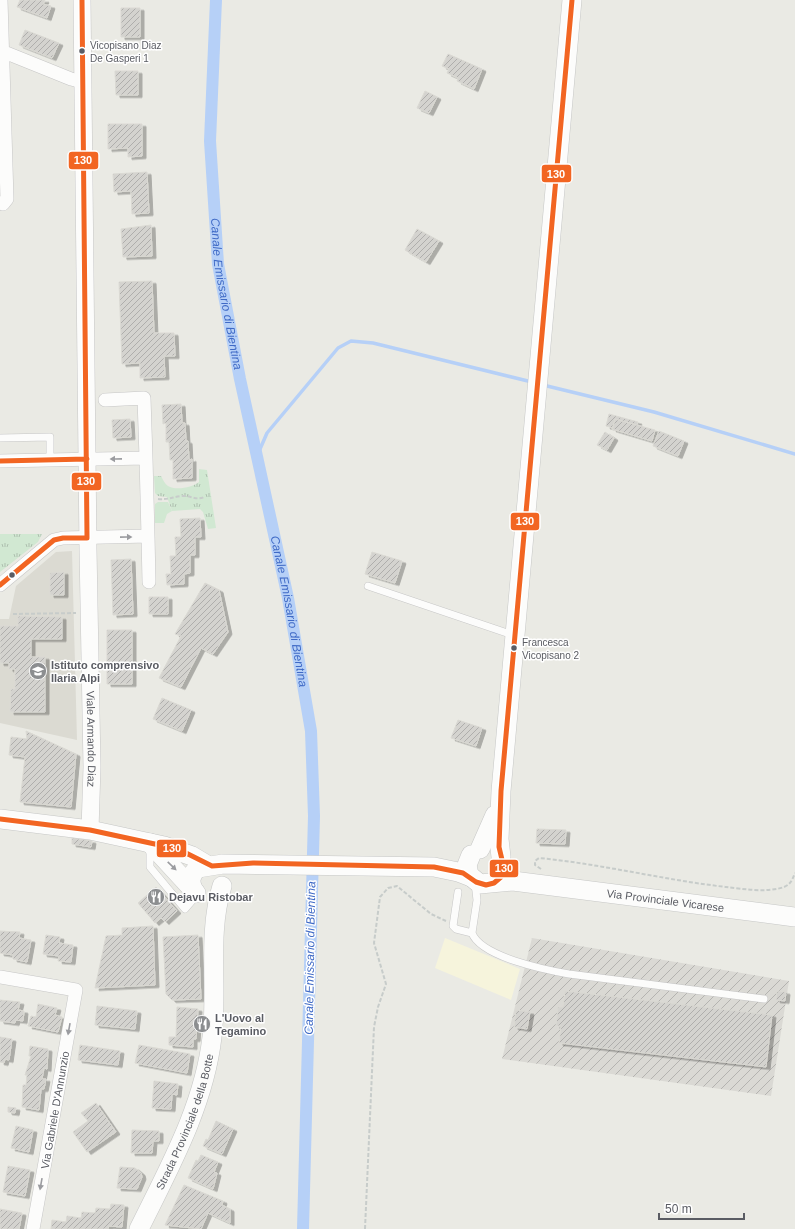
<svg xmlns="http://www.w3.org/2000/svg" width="795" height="1229" viewBox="0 0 795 1229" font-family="Helvetica,sans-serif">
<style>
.commercial{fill:#f6f4dc}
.industrial{fill:url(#industrial-furrows)}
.education{fill:#dbdad2}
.grass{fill:url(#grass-tufts)}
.park{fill:#d1e8d2}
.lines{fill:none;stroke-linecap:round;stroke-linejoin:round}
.stream{stroke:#b6d0f7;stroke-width:3.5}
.canal{stroke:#b6d0f7;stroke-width:12}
.building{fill:url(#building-hatch);stroke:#dad9d3;filter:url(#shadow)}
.service-casing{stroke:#c6c6c6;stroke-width:8}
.minor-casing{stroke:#c6c6c6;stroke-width:14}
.tertiary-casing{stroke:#c6c6c6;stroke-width:18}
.secondary-casing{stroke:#c6c7c6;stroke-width:20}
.path{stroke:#c7ccca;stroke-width:2;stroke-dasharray:4 2;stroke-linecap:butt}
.service{stroke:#fcfcfb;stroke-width:7}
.minor{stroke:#fcfcfb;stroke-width:13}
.tertiary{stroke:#fcfcfb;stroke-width:17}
.secondary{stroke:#fcfcfb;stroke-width:19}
.bus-1-casing{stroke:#fff;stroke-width:8}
.bus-1{stroke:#f26522;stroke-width:5}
.oneway{fill:#9b9ca0}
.bus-dot{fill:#5a5c63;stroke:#fff;stroke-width:1.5}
.labels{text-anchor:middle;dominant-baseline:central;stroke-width:3;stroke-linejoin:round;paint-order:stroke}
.bus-label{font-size:10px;fill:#5a5c63;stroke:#fff;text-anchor:start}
.poi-label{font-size:11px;font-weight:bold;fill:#5a5c63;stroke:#fff;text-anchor:start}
.street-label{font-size:11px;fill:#5a5c63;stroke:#fff}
.water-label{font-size:12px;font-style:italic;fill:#3f6ac6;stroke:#fff}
.line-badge{stroke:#fff;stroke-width:1.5}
.badge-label{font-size:11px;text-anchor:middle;font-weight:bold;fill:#fff}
</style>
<defs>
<pattern id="industrial-furrows" width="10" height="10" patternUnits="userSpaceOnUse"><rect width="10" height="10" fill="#dad9d4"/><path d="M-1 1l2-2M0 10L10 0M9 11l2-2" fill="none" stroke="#b4b3b0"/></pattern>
<pattern id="grass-tufts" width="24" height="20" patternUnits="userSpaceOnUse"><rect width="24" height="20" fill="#d1e8d2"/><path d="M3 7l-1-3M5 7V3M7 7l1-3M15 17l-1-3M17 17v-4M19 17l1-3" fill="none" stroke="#adbfae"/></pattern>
<pattern id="building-hatch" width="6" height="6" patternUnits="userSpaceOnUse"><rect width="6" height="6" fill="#d4d3cf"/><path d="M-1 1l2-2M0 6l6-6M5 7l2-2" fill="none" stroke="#afaeac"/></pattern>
<filter id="shadow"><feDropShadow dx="4" dy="2.5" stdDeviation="0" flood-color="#0004"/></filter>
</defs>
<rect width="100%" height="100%" fill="#eaeae4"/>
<!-- commercial -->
<path class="commercial" d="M445,938l75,31 -9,31 -76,-32z"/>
<!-- industrial -->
<path class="industrial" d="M532,938l257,43 -18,115 -269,-37z"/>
<!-- education -->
<path class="education" d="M72,551l5,189 -77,-17v-104h9l7,-33 40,-34z"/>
<!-- grass -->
<path class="grass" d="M199,469l8,1 9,58 -8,1 -5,-17 -3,-3 -28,2 -5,-14 -9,-1 -3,-3 -1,-17h7c2,4 4,8 7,10 8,5 25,1 31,-4z
M0,534h42l-4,8 -38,30z"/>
<!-- park -->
<path class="park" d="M158,502h10l4,9 -5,3 -3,9h-9v-19z"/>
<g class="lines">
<!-- stream -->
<path class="stream" d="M543,385l111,27 141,42
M257,456l10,-23 71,-85 13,-7 22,2 159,39"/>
<!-- canal -->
<path class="canal" id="s1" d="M216,0l-6,141 8,123 22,115 48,219 23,133 3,85 -11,413"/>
</g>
<!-- building -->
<path class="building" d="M20,0h25l-2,4 8,2 -4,12 -30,-11z
M121,8h19v29h-19z
M25,30l34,13 -7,15 -33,-13z
M448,54l34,15 -8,20 -17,-8 1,-3 -11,-5 2,-4 -7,-3z
M115,71h23v24h-22z
M425,91l12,6 -8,16 -12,-5z
M108,124h34v32l-14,1v-9l-20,1z
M147,172l2,41 -17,1 -1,-23 -17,1 -1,-18z
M151,225l1,31 -29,1 -2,-28z
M417,229l22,12 -13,21 -21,-12z
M152,281l2,52h20l1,23h-11l1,21 -25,1v-15l-18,1 -3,-82z
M181,404l1,19h3l1,18h2l1,19 3,-1v19l-19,1v-19h-3l-1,-18h-3v-19l-3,1 -1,-19z
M609,414l29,8 -1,3 -22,-6 -2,9 -7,-2z
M130,419l1,18 -18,1 -1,-18z
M615,419l40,11 -3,11 -40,-12z
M659,431l25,10 -6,15 -25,-10z
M605,432l9,6 -7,12 -10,-5z
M200,518l1,19h-6v18h-5v18l-6,1v10l-17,1 -1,-11h5l-1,-18h6l-1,-19h6l-1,-18z
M372,552l30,9 -7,22 -30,-9z
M131,559l2,55 -20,1 -2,-55z
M64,572v23h-14v-22z
M205,583l14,7 9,42 -15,22 -12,-6 -20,39 -22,-9 22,-42 -6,-2z
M149,597h19v17h-19z
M18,616l44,1v22h-31v18h14v55h-35l1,-23h4v-20h-6v-6h-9v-37h18z
M107,630h25v54h-25z
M162,698l29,12 -9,21 -29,-12z
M458,720l24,8 -6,18 -25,-8z
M26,731l50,23 -5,53 -51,-5 5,-45 -16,-2 2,-18 16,2z
M537,829l29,1 -1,14 -29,-1z
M72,838l20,3 -1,6 -19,-3z
M156,887l21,24 -12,11 -4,-4 -6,5 -17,-20z
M153,926l2,59 -60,3 11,-52 16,-1v-7z
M0,931l20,1 -1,6 12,2 -4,22 -14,-3v-4l-13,-2z
M46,935l14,2 -1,6 14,2 -2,17 -13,-1 1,-5 -16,-2z
M198,935l3,64 -29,1 -6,-6 -3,-57z
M565,991l207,24 -6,52 -207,-24 2,-17h-5l2,-19h5z
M777,991l9,1 -1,9 -9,-1z
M0,1000l20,2 -2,8 6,1 -1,10 -7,-1 -1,3 -15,-2z
M38,1004l19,4 -2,7 7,2 -4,15 -30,-6 3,-10 5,1z
M97,1006l40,5 -2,18 -40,-4z
M177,1007l21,2 -2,30h-3v8l-24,-2v-8h7z
M516,1010l14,2 -3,17 -13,-2z
M0,1037l12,2 -3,21 -4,-1 -1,4 -4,-1z
M80,1045l40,6 -2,14 -40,-5z
M139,1045l51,9 -3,19 -52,-10z
M30,1046l18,3 -1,20 -3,-1 -2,11h4l-2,10h-3l-2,21 -17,-3 1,-22h3l1,-10h-2l6,-19h-2z
M154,1081l24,3 -1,11 -5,-1 -1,15 -19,-1z
M96,1103l20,29 -29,20 -14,-20 15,-11 -7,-8z
M8,1107l8,1 -1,5 -7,-1z
M216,1121l17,8 -11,25 -19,-8 3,-7 2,1z
M16,1126l17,4 -4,22 -18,-4z
M132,1130l27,1v10h-6l-1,12h-21z
M201,1155l17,7 -4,10 3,1 -4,16 -25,-11 8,-18 2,1z
M8,1166l22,4 -5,26 -22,-4z
M120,1167l15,1 6,5 1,4 -5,12 -20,-1z
M184,1185l39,16 -1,4 8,4v14l-22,-10 -7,16 -36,-4z
M111,1204l13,1 -2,22 -13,-1 -1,3h-57l1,-9 14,2 1,-6 14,2 1,-6 13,1 1,-5 14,1z
M0,1209l22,4 -3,16h-19z"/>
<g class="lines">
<defs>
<path id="service" d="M0,438l50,-1v23
M368,586l145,49
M150,848v19l35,42 13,-15
M475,883l2,17 -5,33c9,24 74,37 97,41l195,25
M458,892l-5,34 3,3 16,4"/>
<path id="minor" d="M4,52l67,27 12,3
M0,203l3,1 4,-5 -6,-199
M105,400l39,-2 2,60
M0,461l146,-3 2,78 -85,2 -9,2 -54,45
M148,536l1,46
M0,977l76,13 -43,239"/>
<g id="tertiary">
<path id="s2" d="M82,0l6,549 4,218 -2,63"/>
</g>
<g id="secondary">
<path d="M0,819l90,11 74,16 28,10 15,9"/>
<path d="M150,843l46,50"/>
<path d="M480,849l15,-34"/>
<path id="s3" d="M471,855l-4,10 2,10 11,9 33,-3 282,36"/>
<path d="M501,857l-2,-18 2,-48 71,-791"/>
<path d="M193,889c-4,-8 -2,-15 5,-21l25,-4 211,3 24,5 13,5"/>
<path id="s4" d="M139,1229c30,-61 65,-123 73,-192 6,-50 -5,-102 10,-151"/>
</g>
</defs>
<!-- service casing -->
<use href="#service" class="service-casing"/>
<!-- minor casing -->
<use href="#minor" class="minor-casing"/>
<!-- tertiary casing -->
<use href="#tertiary" class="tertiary-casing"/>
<!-- secondary casing -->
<use href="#secondary" class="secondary-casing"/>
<!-- path -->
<path class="path" d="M158,499c9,1 15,-2 24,-3 8,-1 14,5 22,1
M13,614l63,-1
M541,869l-6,-4v-4l4,-3c63,6 125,22 187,29 17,2 41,6 58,0 7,-3 8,-7 11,-14
M365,1229l9,-202 4,-20 8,-23 -12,-41 6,-46 8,-9 9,-2 34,28 15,7"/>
<!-- service -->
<use href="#service" class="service"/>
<!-- minor -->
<use href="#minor" class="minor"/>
<!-- tertiary -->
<use href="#tertiary" class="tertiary"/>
<!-- secondary -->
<use href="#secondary" class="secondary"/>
<defs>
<path id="bus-1" d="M0,461l87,-2
M0,585l54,-45 9,-2h24l-5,-538
M0,819l90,11 74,16 20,6 28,14 41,-3 181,4 29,6 13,9 10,3 8,-2 7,-6 3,-9 -5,-21 2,-56 71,-791"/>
</defs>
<!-- bus-1 casing -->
<use href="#bus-1" class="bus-1-casing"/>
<!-- bus-1 -->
<use href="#bus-1" class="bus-1"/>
</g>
<!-- one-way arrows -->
<defs><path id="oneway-solid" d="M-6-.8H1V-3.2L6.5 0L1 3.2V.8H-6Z"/></defs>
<g class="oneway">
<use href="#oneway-solid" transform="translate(116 459) rotate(179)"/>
<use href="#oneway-solid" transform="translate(126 537) rotate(-1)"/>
<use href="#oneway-solid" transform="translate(172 866) rotate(44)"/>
<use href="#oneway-solid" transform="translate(69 1029) rotate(100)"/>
<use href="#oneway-solid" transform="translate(41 1184) rotate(100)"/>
</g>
<!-- icons -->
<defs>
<symbol id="school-disc" viewBox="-11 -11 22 22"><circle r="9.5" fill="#8c8e90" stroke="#fff"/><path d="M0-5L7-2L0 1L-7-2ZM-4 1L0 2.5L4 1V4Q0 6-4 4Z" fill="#fff"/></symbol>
<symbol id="restaurant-disc" viewBox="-11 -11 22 22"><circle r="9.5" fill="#8c8e90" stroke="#fff"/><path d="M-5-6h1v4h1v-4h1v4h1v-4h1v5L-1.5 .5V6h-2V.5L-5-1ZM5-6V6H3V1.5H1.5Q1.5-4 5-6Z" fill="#fff"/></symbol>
</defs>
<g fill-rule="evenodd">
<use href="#school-disc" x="28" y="661" width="20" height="20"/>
<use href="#restaurant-disc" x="146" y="887" width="20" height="20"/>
<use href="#restaurant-disc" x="192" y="1014" width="20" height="20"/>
</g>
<!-- markers -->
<g class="bus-dot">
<circle cx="82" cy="51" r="3.5"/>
<circle cx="12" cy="575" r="3.5"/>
<circle cx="514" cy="648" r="3.5"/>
</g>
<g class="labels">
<!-- bus labels -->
<g class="bus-label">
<text x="90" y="45">Vicopisano Diaz<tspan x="90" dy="13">De Gasperi 1</tspan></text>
<text x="522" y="642">Francesca<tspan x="522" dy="13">Vicopisano 2</tspan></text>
</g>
<!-- poi labels -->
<g class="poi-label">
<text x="51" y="665">Istituto comprensivo<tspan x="51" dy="13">Ilaria Alpi</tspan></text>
<text x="169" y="897">Dejavu Ristobar</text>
<text x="215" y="1018">L'Uovo al<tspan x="215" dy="13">Tegamino</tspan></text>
</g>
<!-- street labels -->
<g class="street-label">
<text stroke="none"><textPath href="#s2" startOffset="739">Viale Armando Diaz</textPath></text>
<text stroke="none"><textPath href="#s3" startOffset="222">Via Provinciale Vicarese</textPath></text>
<text transform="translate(55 1110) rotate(-80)">Via Gabriele D'Annunzio</text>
<text stroke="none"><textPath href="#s4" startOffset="117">Strada Provinciale della Botte</textPath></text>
</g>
<!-- water labels -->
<g class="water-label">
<text stroke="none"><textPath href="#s1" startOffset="295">Canale Emissario di Bientina</textPath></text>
<text stroke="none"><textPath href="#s1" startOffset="619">Canale Emissario di Bientina</textPath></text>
<text transform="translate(310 958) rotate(-89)">Canale Emissario di Bientina</text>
</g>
</g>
<g class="line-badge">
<rect x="68" y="151" width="31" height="19" rx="4" fill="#f26522"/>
<rect x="541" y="164" width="31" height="19" rx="4" fill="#f26522"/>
<rect x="71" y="472" width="31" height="19" rx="4" fill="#f26522"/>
<rect x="510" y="512" width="30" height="19" rx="4" fill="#f26522"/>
<rect x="156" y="839" width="31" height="19" rx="4" fill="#f26522"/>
<rect x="489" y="859" width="30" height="19" rx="4" fill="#f26522"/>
</g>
<g class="badge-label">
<text x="83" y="164">130</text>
<text x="556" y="178">130</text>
<text x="86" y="485">130</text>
<text x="525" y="525">130</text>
<text x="172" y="852">130</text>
<text x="504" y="872">130</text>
</g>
<!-- scale -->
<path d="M659 1213v6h85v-6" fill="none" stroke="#5a5c63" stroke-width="2"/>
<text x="665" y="1213" font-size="12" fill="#5a5c63" stroke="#ffffff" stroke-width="3" paint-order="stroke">50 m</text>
</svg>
